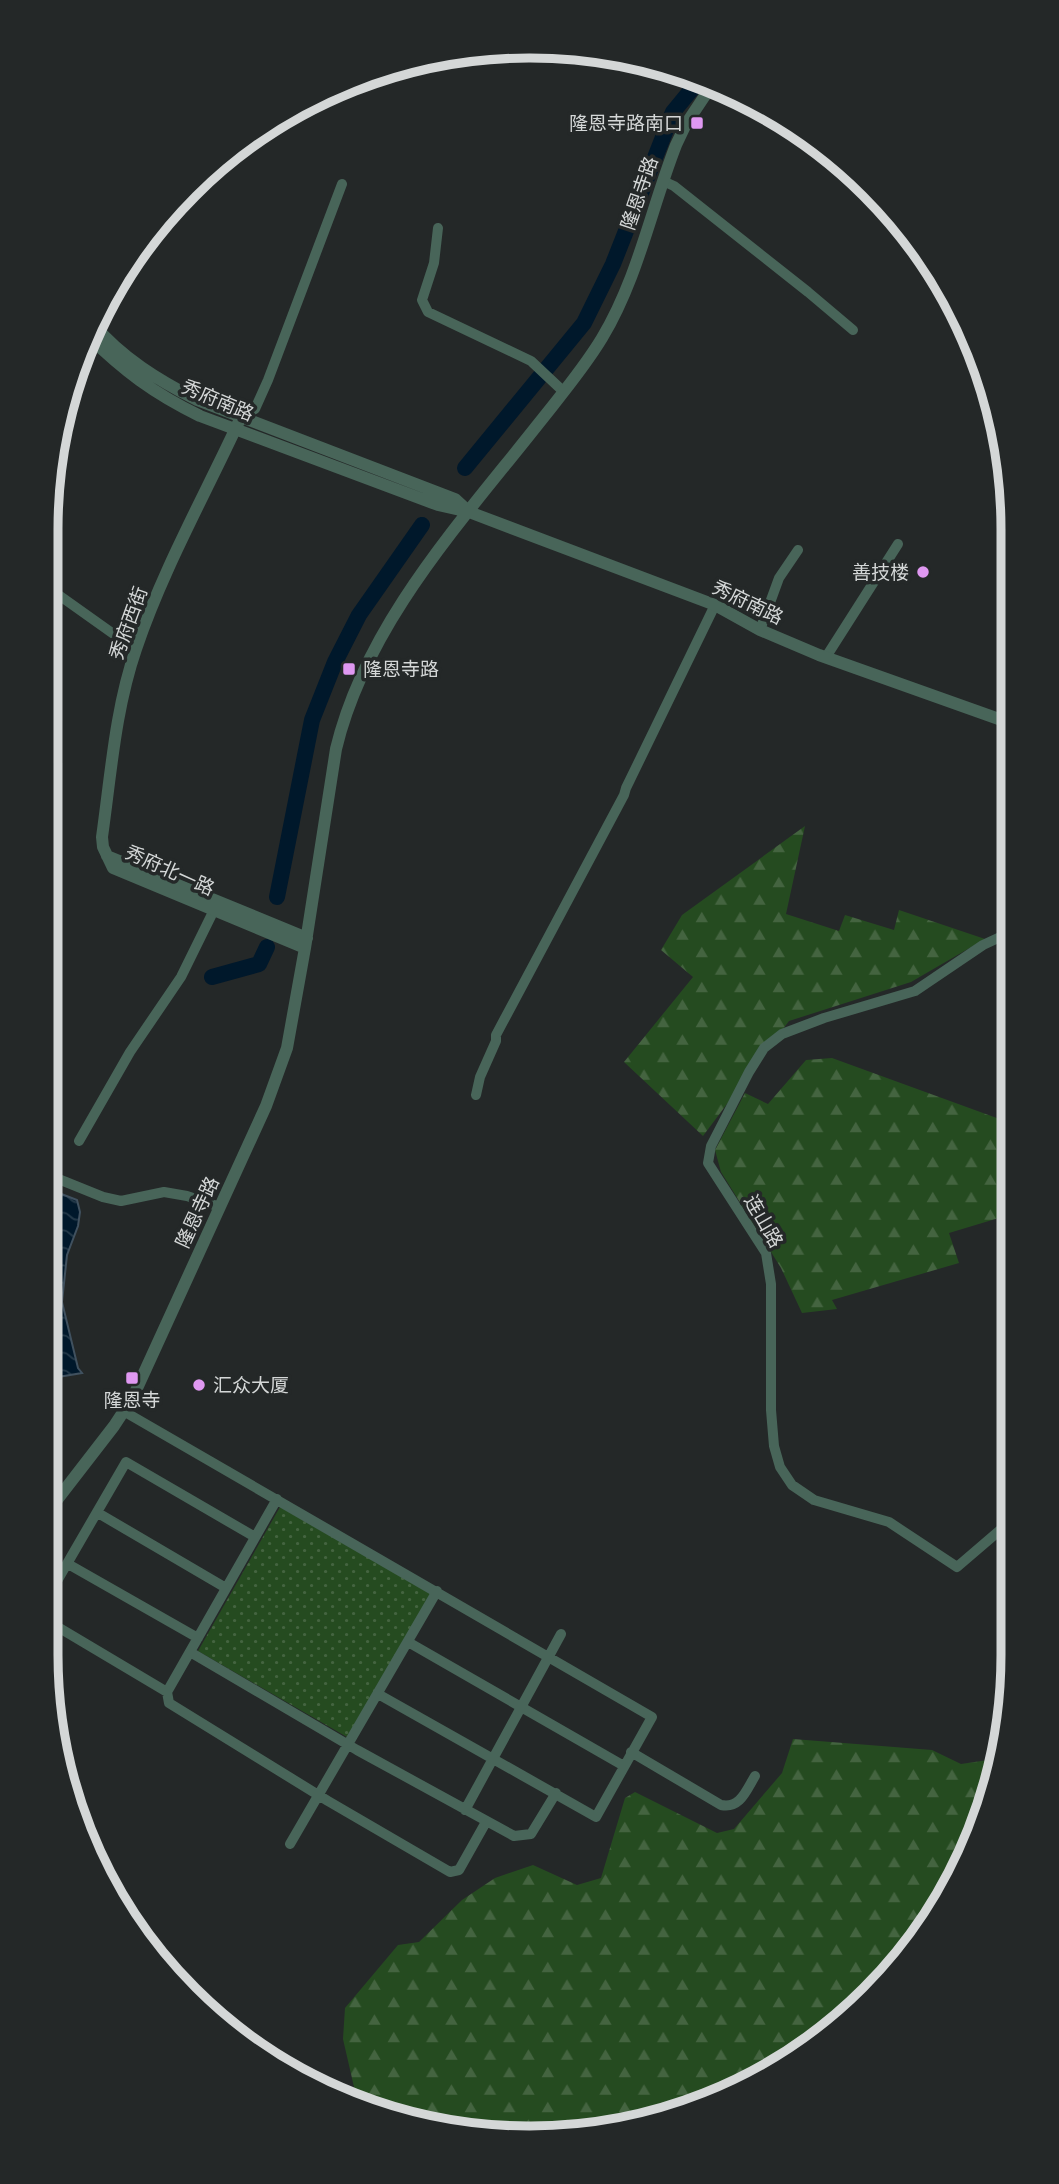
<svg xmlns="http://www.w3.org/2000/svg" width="1059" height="2184" viewBox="0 0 1059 2184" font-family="'Noto Sans','Noto Sans SC',sans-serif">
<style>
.grass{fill:url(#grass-dots)}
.forest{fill:url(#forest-firs)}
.water{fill:url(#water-waves);stroke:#40515f;stroke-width:2}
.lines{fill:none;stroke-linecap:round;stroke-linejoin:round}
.river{stroke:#00182b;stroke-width:16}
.minor{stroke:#486559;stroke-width:10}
.tertiary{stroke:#486559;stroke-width:12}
.poi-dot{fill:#df98f1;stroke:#242828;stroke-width:2.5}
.labels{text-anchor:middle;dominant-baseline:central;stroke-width:7;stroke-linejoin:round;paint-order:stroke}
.poi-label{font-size:19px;fill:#d4d7d7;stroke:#242828;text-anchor:end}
.street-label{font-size:19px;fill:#d4d7d7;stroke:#242828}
.rim{fill:none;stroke:#d4d7d7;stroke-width:9}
</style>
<defs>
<pattern id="grass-dots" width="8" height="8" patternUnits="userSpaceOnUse" patternTransform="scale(1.75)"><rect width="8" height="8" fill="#254b20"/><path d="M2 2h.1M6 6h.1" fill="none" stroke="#446440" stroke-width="1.8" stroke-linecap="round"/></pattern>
<pattern id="forest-firs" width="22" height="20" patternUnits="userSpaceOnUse" patternTransform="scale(1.75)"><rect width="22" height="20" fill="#254b20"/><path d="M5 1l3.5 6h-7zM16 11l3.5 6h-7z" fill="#446440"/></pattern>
<pattern id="water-waves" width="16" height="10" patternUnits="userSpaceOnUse" patternTransform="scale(1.75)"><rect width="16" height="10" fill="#00182b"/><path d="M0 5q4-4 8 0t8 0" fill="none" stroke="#243949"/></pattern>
</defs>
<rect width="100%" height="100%" fill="#242828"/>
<!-- grass -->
<path class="grass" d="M280,1507l151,87 -84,143 -149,-86z"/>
<!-- forest -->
<path class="forest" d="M805,826l-19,88 53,17 6,-16 49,15 5,-20 86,29 -74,43 -122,39 -86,115 -79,-74 69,-85 -32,-27 21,-35z
M832,1058l173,63 -3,15 10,34v44l-63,19 10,30 -127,37 5,9 -35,4 -21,-45 -60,-96 -6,-22 30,-57 23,11 38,-44z
M793,1739l139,11 29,14 41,-6 -26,82 -83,134 -69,65 -80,49 -151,46 -158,-5 -78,-29 -14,-61 2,-31 53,-63 21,-3 43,-42 33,-22 38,-13 44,20 24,-7 24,-80 10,-6 82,41 17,-4 48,-56z"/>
<!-- water -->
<path class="water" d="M46,1188l31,12 3,12 -2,14 -11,29 -5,47 16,66 4,5 -36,6z"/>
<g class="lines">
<!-- river -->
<path class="river" d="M465,468l119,-145 29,-59 60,-152 28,-34
M277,897l35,-177 23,-58 24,-47 63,-90
M212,977l47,-13 8,-17"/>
<!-- minor -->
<path class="minor" d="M663,181l11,5 134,106 45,38
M438,228l-4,35 -12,37 6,12 103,49 33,31
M241,417l14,-8 13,-29 74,-196
M46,586l90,64
M760,630l19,-52 19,-28
M826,657l72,-113
M1011,932l-28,13 -68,46 -91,27 -42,16 -18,14 -15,24 -38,74 -3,17 58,90 5,31v126l3,36 6,21 12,18 22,15 75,22 68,45 56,-48
M476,1095l4,-18 16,-36v-6l128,-240 2,-7 89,-183
M79,1141l51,-89 51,-75 33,-67
M46,1174l57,23 18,4 43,-9 23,4 33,11
M125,1412l527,305 -56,100 -218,-123
M277,1499l-110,193 2,11 159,98 122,71 9,-2 27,-48
M98,1513l128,75
M68,1564l130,74
M46,1600l80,-138 129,75
M46,1620l121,72
M408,1642l216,124
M190,1652l167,98 157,86 17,-2 25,-41
M631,1752l90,53c19,4 25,-14 34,-29
M465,1810l96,-176
M290,1844l147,-253"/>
<!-- tertiary -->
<path class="tertiary" d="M93,324c29,34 65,56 104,76l258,99 14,13
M87,335c37,36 66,58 113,81l238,89 31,7 246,93 45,25 59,25 191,68
M241,417c-35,76 -78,152 -105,232 -21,61 -25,125 -34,188l1,10 10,21 192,80
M107,856l200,82
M46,1514l68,-88 19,-29 133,-291 21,-58 18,-100 31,-199c30,-125 125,-227 203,-326 22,-28 45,-55 63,-85 36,-60 49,-129 74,-193l10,-21 28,-42"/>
</g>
<!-- markers -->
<g class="poi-dot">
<rect x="690" y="116" width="14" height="14" rx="3.5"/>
<circle cx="923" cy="572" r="7"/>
<rect x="342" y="662" width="14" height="14" rx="3.5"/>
<rect x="125" y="1371" width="14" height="14" rx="3.5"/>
<circle cx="199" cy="1385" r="7"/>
</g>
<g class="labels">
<!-- poi labels -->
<g class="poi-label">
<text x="683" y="123">隆恩寺路南口</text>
<text x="909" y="572">善技楼</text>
<text x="363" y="669" text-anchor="start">隆恩寺路</text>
<text x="213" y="1385" text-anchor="start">汇众大厦</text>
<text x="132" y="1400" text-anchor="middle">隆恩寺</text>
</g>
<!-- street labels -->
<g class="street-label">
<text transform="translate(639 193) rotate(-71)">隆恩寺路</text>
<text transform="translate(218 400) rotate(23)">秀府南路</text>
<text transform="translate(748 602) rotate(26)">秀府南路</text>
<text transform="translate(128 623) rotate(-70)">秀府西街</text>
<text transform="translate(170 870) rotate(24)">秀府北一路</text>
<text transform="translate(197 1212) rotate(-65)">隆恩寺路</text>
<text transform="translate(764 1221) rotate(60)">连山路</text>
</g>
</g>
<!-- crop -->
<path d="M0 0H1059V2184H0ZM529 58H530A471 471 0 0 1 1001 529V1655A471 471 0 0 1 530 2126H529A471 471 0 0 1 58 1655V529A471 471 0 0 1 529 58Z" fill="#242828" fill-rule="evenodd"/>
<path class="rim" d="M529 58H530A471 471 0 0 1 1001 529V1655A471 471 0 0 1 530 2126H529A471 471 0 0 1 58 1655V529A471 471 0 0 1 529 58Z"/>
</svg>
